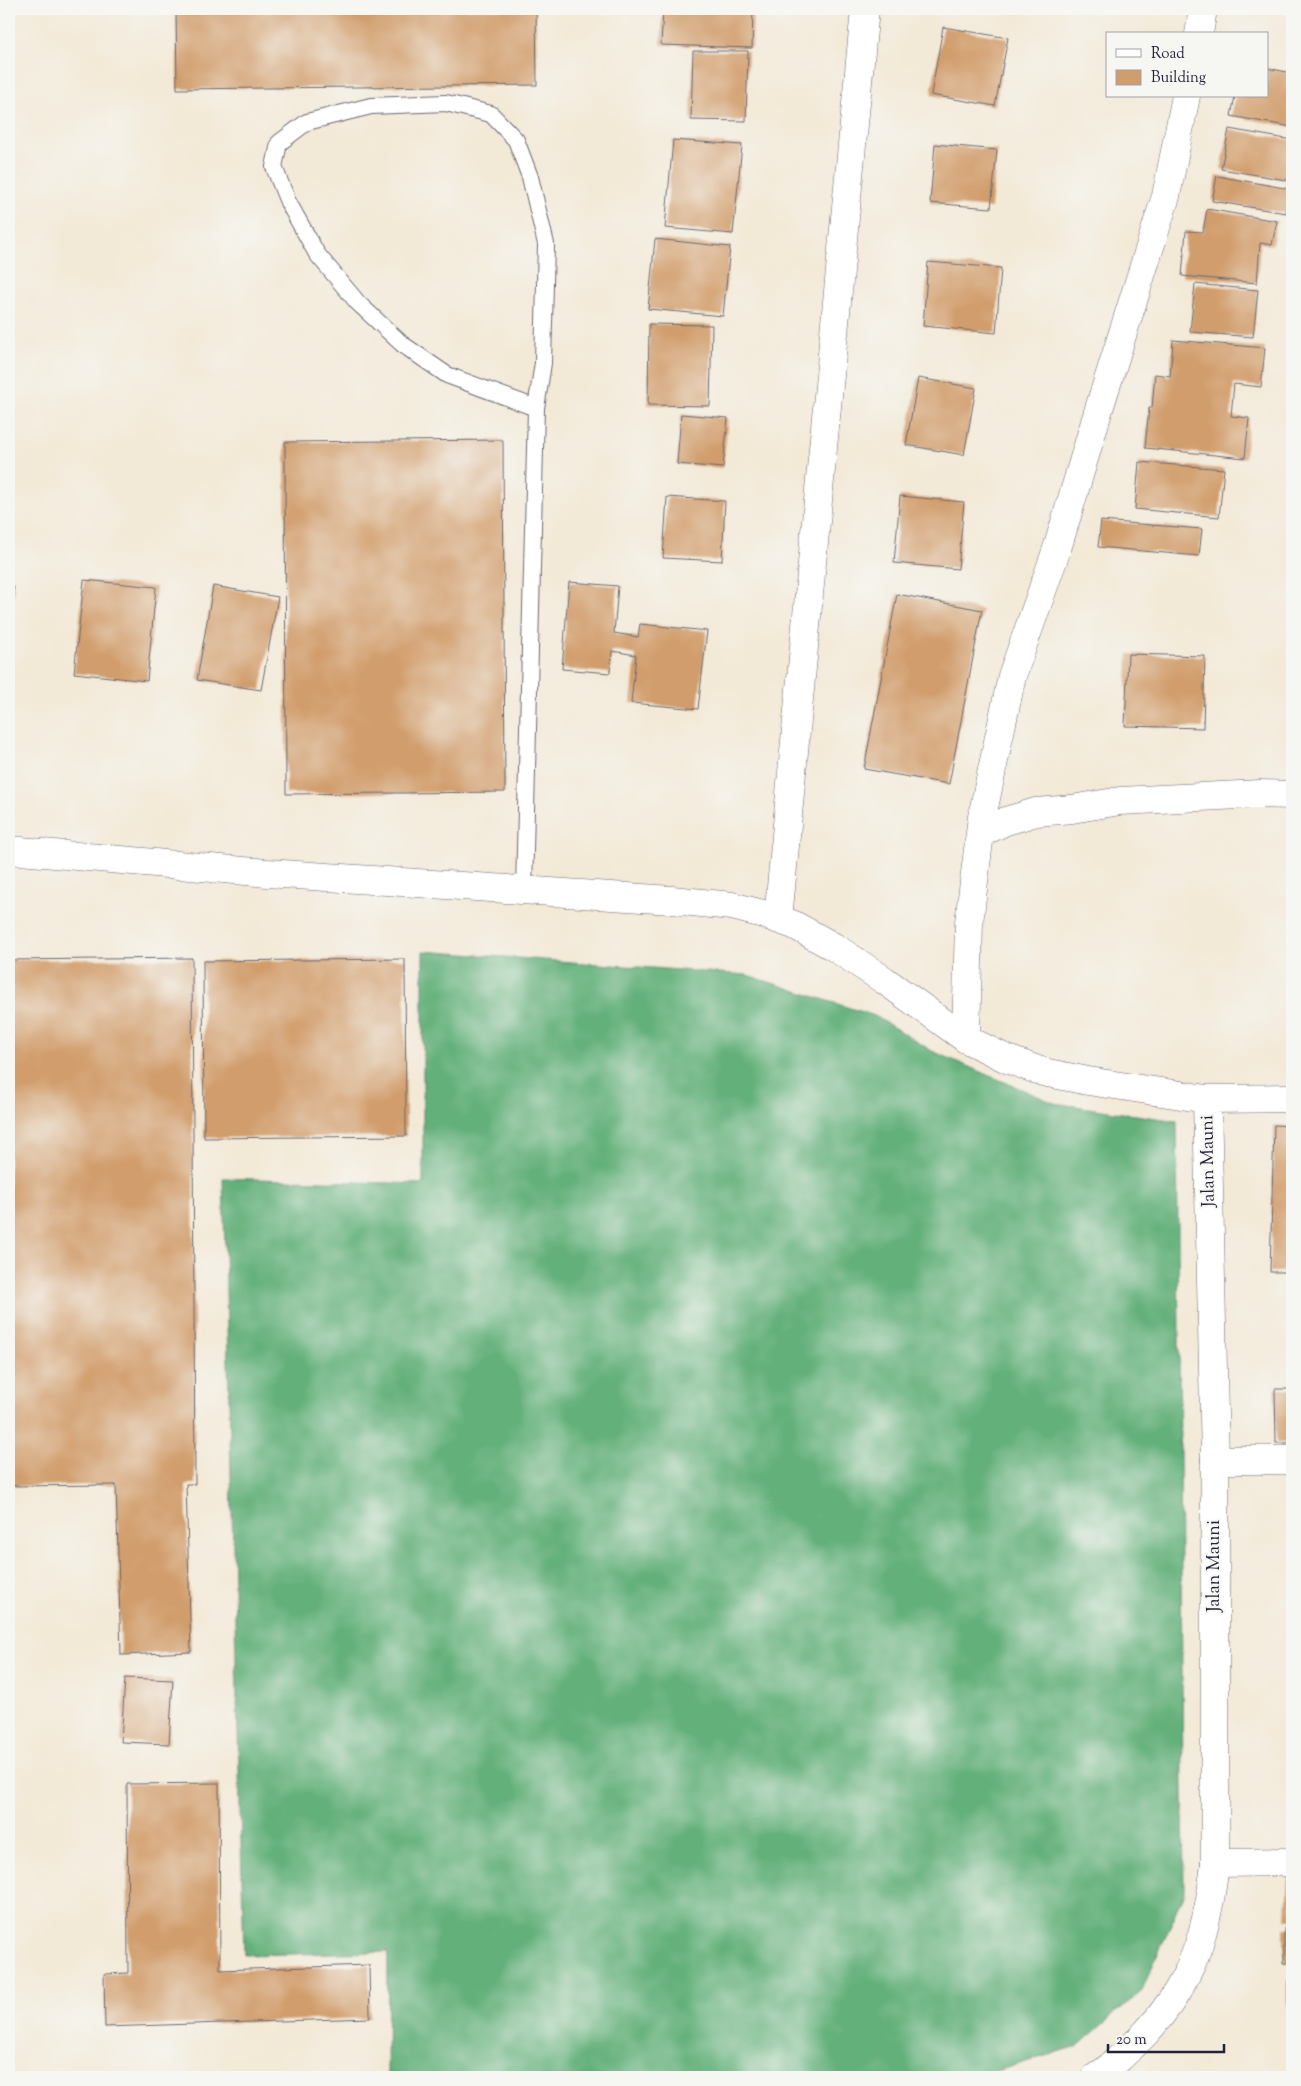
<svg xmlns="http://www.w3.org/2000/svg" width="1301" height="2086" viewBox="0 0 1301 2086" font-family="'Sorts Mill Goudy',serif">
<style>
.forest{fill:#63b07a;stroke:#42695a}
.building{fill:#d19d6c}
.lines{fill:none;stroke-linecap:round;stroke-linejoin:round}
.service-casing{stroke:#6b6872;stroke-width:18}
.minor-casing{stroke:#6b6872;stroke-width:29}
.secondary-casing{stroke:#6b6872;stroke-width:29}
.service{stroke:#fff;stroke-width:16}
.minor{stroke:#fff;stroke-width:28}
.secondary{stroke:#fff;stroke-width:28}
.labels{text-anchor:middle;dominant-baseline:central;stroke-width:4;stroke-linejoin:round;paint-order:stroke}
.street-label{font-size:18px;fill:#22223b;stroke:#f6f6f2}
</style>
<rect width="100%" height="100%" fill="#f6f6f2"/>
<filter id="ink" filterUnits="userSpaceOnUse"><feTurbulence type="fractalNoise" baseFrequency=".02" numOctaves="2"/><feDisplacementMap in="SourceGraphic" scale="10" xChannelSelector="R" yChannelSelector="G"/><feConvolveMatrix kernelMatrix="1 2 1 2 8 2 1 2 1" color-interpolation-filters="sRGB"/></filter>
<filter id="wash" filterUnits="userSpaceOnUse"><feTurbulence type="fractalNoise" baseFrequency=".0096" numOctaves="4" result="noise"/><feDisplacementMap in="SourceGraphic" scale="20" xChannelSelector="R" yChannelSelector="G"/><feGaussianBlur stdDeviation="1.12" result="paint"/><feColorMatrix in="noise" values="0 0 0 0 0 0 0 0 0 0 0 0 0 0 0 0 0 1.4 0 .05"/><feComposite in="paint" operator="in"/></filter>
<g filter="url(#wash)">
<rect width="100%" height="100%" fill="#f3e9d7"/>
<!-- forest -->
<path class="forest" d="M423,951l324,24 128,41 57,35 122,52 123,18 7,774 -42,95 -64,56 -101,31h-590l1,-125 -144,3 -21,-777 200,6z"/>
<g id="blocks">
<!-- building -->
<path class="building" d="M176,9h360l1,76 -360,4z
M663,9h90l-1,39 -91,-3z
M943,27l65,11 -13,68 -64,-11z
M693,51h55l-2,70 -55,-1z
M1267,68l25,5v54l-61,-11 4,-20h32z
M1229,129l63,11v41l-71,-12z
M673,140l69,5 -9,89 -68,-6z
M935,144l62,6 -6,58 -61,-5z
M1217,176l73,13 -4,24 -74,-12z
M1207,209l70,12 -5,24 -12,-2 -3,40 -75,-7 4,-45 17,1z
M655,239l75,8 -7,69 -75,-7z
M928,262l73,6 -5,65 -73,-7z
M1195,284l63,6 -5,47 -63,-5z
M649,324l63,1 -2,81 -62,-1z
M1173,340l92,8 -4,39 -27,-3 -3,32 18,2 -4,40 -100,-10 4,-40h3l3,-34 15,2z
M918,378l58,10 -12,67 -58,-10z
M681,414l47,4 -5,50 -46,-4z
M503,440l2,352 -219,2 -1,-352z
M1139,462l85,7 -5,48 -84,-8z
M900,496l64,6 -6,67 -64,-6z
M667,497l58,4 -3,60 -59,-3z
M1101,521l101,8 -3,27 -101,-9z
M84,580l72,7 -9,94 -73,-8z
M569,582l49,4 -4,47 24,4 2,-13 67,7 -9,78 -67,-6 5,-48 -24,-4 -2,22 -48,-4z
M9,586l5,1 -4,32h-1z
M213,586l65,11 -17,93 -64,-10z
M897,594l85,16 -33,174 -85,-15z
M1128,654l77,2 -2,72 -78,-2z
M192,958l3,526h-9l5,168 -70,3 -5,-170 -107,1v-526z
M405,959l1,177 -202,2 -1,-177z
M1274,1125l18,1v146h-22z
M1275,1389h17v54h-16z
M125,1678l48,2 -4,64 -48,-2z
M219,1783l1,187 149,-5 1,53 -265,9 -1,-53 24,-1 -1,-189z
M1288,1876h4v43h-6z
M1284,1928h8v35h-8z
M1288,1981h4v39h-4z"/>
</g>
</g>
<g filter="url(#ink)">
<use href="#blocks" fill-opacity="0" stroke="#6b6872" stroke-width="1"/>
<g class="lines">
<defs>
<path id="service" d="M524,890l12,-482 7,-45 3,-119 -16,-67 -14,-37 -25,-26 -45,-11 -75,3 -64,16 -28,21 -5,24 14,35 29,52 41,49 44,41 45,31 89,33"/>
<path id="minor" d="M1199,34l4,-25
M981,833l25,-12 30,-9 36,-3 48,-8 140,-7 32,1
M778,919l87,-910
M966,1039l3,-117 13,-105 30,-141 45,-127 41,-137 68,-216 20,-100
M1215,1460h77
M1215,1863l77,-1"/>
<path id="secondary" d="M9,850l258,23 405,27 60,6 31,8 31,11 40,22 50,33 82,59 41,20 36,13 45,9 119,18 85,-1
M1096,2077c11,-6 20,-16 29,-24 61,-54 82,-111 90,-190v-403l-8,-361"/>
</defs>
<!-- service casing -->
<use href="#service" class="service-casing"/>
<!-- minor casing -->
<use href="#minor" class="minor-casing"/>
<!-- secondary casing -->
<use href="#secondary" class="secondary-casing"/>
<!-- service -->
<use href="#service" class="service"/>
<!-- minor -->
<use href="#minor" class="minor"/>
<!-- secondary -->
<use href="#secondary" class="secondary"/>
</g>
</g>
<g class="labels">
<!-- street labels -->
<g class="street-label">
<text transform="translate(1209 1161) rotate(-91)">Jalan Mauni</text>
<text transform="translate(1215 1566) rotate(-90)">Jalan Mauni</text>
</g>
</g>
<!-- margin -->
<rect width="1301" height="2086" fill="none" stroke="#f6f6f2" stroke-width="30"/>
<!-- legend -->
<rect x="1106" y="32" width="162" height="65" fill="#f6f6f2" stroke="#a1a1a9"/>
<rect x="1116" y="49" width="25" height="8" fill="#ffffff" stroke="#a1a1a9"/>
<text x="1151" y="58" font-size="15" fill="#22223b">Road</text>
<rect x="1116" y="70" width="25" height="15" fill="#d19d6c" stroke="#a1a1a9"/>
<text x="1151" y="82" font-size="15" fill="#22223b">Building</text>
<!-- scale -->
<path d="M1108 2044v8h116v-8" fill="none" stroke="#22223b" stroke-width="2.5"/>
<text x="1116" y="2044" font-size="15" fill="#22223b" stroke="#f6f6f2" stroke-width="4" paint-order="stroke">20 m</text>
</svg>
